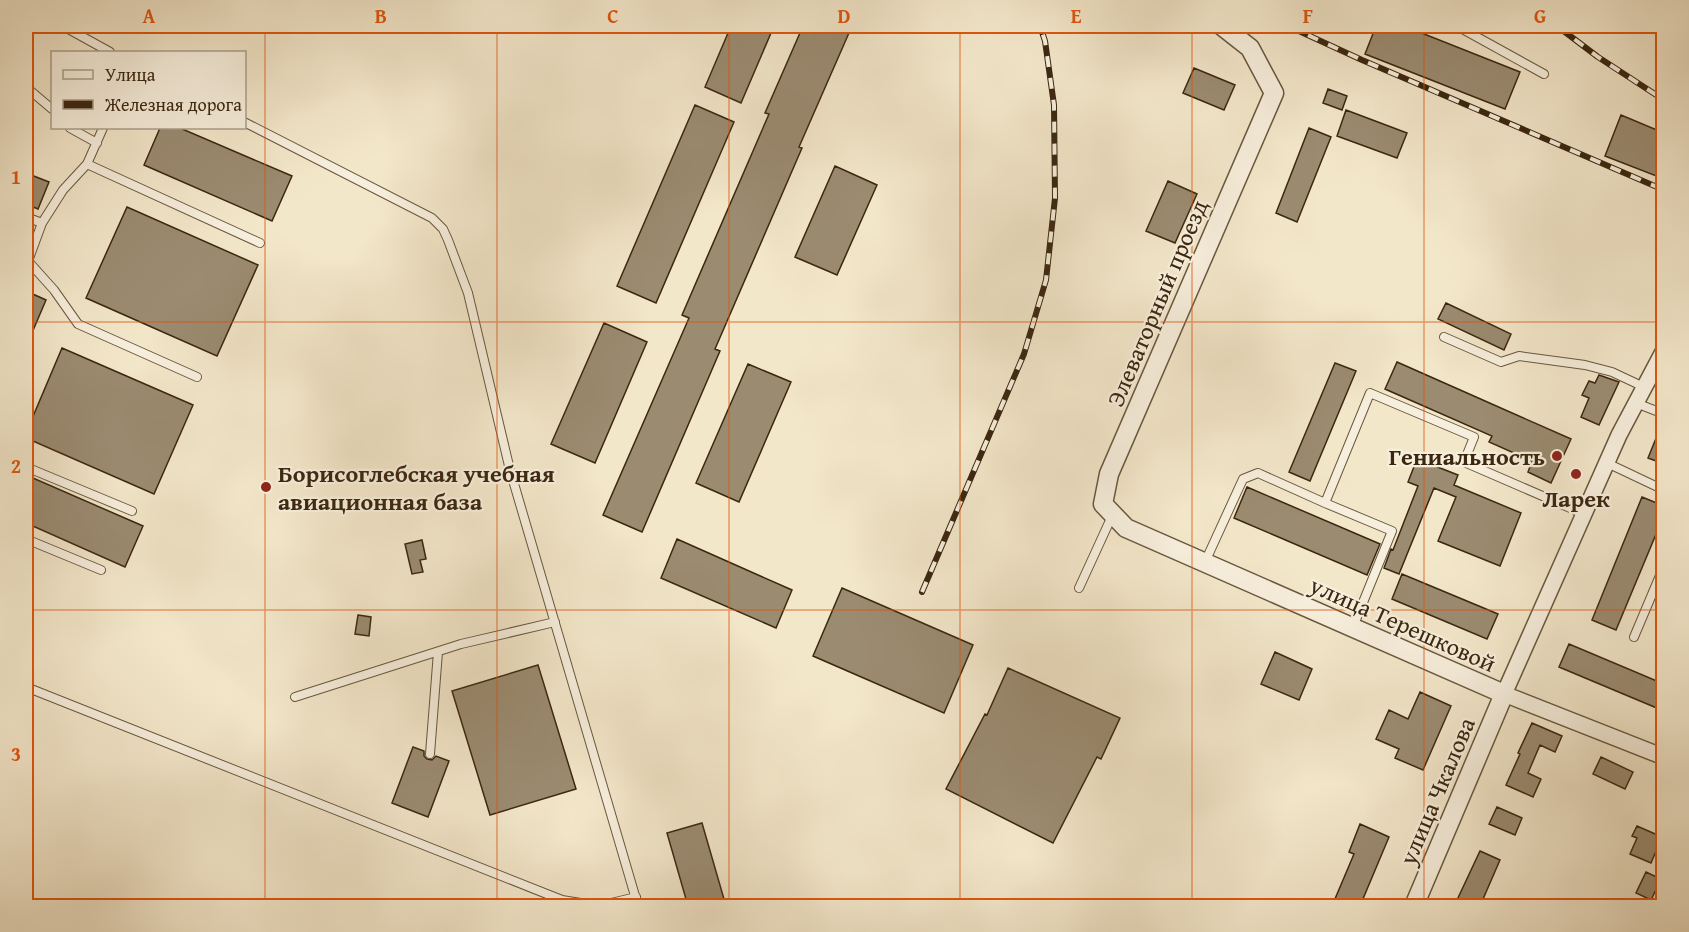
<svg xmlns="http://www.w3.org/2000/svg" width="1689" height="932" viewBox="0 0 1689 932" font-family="'Gentium Book Plus',serif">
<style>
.building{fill:#9b8b71;stroke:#3b2710;stroke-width:1.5}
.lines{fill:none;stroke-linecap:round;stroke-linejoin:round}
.service-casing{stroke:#69573e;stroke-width:10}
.minor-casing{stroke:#69573e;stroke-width:18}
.tertiary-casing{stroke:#69573e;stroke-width:21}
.service{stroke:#f7efdd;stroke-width:8}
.minor{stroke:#f7efdd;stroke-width:15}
.tertiary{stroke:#f7efdd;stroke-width:18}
.rail-casing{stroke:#3b2710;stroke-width:6}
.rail{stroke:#f7efdd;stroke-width:4;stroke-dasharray:11;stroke-linecap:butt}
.grid{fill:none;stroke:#df560c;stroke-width:1.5;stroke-opacity:0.55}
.poi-dot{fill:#8f2418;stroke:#f7efdd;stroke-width:2}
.labels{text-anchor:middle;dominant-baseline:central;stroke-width:4.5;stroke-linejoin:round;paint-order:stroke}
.street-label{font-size:24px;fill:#3b2710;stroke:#f7efdd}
.poi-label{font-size:24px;font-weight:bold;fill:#3b2710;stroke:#f7efdd;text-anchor:end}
.neatline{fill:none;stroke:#df560c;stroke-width:2}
.grid-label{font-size:20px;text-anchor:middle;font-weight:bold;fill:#df560c}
</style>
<rect width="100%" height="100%" fill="#f3e7ca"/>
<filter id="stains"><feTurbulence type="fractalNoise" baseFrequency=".00333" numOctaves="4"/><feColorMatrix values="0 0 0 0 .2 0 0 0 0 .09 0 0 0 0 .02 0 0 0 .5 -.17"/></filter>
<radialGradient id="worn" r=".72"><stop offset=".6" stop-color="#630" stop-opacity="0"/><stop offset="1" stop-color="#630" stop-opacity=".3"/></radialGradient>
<!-- building -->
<path class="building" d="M731,26h43l-33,77 -36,-16z
M803,26h49l-53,121 3,1 -87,201 5,2 -78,181 -39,-17 86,-197 -7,-3 87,-201 -4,-1z
M1376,26h28l116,46 -15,37 -140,-55z
M1194,68l41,17 -11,25 -41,-17z
M1328,89l19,7 -5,14 -19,-7z
M695,105l39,17 -78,181 -39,-17z
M1346,110l61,23 -10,25 -60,-22z
M1621,115l43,18v46l-59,-23z
M160,128h20l112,48 -20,45 -128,-56z
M1309,128l22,9 -34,85 -21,-9z
M835,166l42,19 -40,90 -42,-18z
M26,173l23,9 -11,27 -12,-5z
M1168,181l29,13 -22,49 -29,-12z
M127,207l131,58 -41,91 -131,-58z
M26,291l20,9 -20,47z
M1446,303l65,31 -7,16 -66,-31z
M604,323l43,19 -52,121 -44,-19z
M62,348l131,57 -39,89 -128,-56v-5z
M1397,362l174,77 -20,44 -23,-11 4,-11 -43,-19 3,-6 -107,-47z
M1335,363l21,8 -46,110 -21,-9z
M748,364l43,18 -52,120 -43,-19z
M1599,375l20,7 -20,43 -18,-8 8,-19 -7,-3 7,-14 6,2z
M1663,421h1v43l-16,-6z
M1417,459l41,16 -4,10 67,28 -21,53 -62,-25 18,-44 -22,-9 -35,86 -15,-6 7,-19 2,1 25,-64 -10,-4z
M26,475l117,51 -18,41 -99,-44z
M1247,487l133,57 -13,31 -133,-57z
M1642,497l22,9v9l-48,115 -24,-10z
M677,539l115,51 -16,38 -115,-50z
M422,540l4,19 -6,1 3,12 -11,2 -7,-30z
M1402,574l96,40 -11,25 -95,-40z
M842,588l131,57 -29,68 -131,-57z
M358,615l13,2 -2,19 -14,-2z
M1569,644l95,40v27l-105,-44z
M1275,652l37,17 -13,31 -38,-16z
M538,665l38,124 -86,26 -38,-124z
M1008,668l112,50 -19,41 -4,-2 -44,86 -107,-54 39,-75 2,1z
M1420,692l31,14 -28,64 -28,-12 4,-9 -23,-10 13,-29 19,9z
M1532,723l30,13 -7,16 -15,-7 -12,28 13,6 -8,18 -27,-12 14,-31 -2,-1z
M413,747l11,4v5l3,3 5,1 4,-4 13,5 -21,56 -36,-14z
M1601,757l32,15 -8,17 -32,-15z
M1497,807l25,11 -7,17 -26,-11z
M702,823l24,83h-38l-21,-73z
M1360,824l29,13 -29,69h-28l22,-52 -5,-2z
M1637,826l25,11 -11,26 -21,-9 7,-16 -5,-2z
M1480,851l20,9 -20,46h-7l-16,-6z
M1646,872l15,7 -10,21 -15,-7z"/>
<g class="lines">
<defs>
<path id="service" d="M63,26l47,26
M1457,26l87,48
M26,87l26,22
M244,122l188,96 11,11 5,11 20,53 42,177 128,436
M70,128l27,15
M87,164l173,79
M26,217l16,6 21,-33 24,-26 16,-36
M42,223l-14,38 26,29 24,34 119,53
M1444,337l57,25 18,-6 66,9 27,7 32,15
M26,392l2,-6
M1636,403l28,11
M1607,463l57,27
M26,467l106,44
M26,539l75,31
M1205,562l38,-83 15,-6 67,30
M1079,588l33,-72
M1353,627l39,-96 -67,-28 45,-110 104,44 -10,25 120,52
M1634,637l30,-71
M26,687l536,213 37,6 37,-9
M295,697l166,-53 94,-22
M430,754l8,-102"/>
<path id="minor" d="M1664,350l-45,85 -115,259 160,63"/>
<path id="tertiary" d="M1222,26l28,22 24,45 -165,381 -6,30 23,24 378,166 -90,212"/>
</defs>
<!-- service casing -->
<use href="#service" class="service-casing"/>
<!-- minor casing -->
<use href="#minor" class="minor-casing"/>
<!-- tertiary casing -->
<use href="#tertiary" class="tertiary-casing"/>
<!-- service -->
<use href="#service" class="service"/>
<!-- minor -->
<use href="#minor" class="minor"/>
<!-- tertiary -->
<use href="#tertiary" class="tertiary"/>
<defs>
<path id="rail" d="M1288,26l74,34 302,130
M1557,26l41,31 66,43
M922,592l102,-238 22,-74 9,-82 -1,-93 -9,-64 -5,-15"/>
</defs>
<!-- rail casing -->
<use href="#rail" class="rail-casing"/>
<!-- rail -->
<use href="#rail" class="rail"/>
</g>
<!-- grid -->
<path class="grid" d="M265,26v880M497,26v880M729,26v880M960,26v880M1192,26v880M1424,26v880M26,322h1638M26,610h1638"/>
<!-- markers -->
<g class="poi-dot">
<circle cx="1557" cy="456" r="6"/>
<circle cx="1576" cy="474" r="6"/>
<circle cx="266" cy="487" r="6"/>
</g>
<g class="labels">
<!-- street labels -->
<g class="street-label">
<text transform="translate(1157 303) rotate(-67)">Элеваторный проезд</text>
<text transform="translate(1403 624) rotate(24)">улица Терешковой</text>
<text transform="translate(1437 791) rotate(-67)">улица Чкалова</text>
</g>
<!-- poi labels -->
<g class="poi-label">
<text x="1545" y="456">Гениальность</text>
<text x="278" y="473" text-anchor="start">Борисоглебская учебная<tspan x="278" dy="28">авиационная база</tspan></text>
<text x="1576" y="498" text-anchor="middle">Ларек</text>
</g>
</g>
<!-- margin -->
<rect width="1689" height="932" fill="none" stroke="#f3e7ca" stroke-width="66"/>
<!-- legend -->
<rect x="51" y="51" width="195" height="78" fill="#f7efdd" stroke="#ac9f8b" stroke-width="1.5"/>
<rect x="63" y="70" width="30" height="9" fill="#f7efdd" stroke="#ac9f8b" stroke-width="1.5"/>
<text x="105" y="81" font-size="18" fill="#3b2710">Улица</text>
<rect x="63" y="100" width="30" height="9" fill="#3b2710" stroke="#ac9f8b" stroke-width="1.5"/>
<text x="105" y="111" font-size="18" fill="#3b2710">Железная дорога</text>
<rect x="33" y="33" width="1623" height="866" class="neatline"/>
<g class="grid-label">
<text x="149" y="23">A</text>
<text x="381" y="23">B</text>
<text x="613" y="23">C</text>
<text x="844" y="23">D</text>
<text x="1076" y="23">E</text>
<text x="1308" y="23">F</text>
<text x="1540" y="23">G</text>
<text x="16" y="184">1</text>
<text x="16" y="473">2</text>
<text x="16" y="761">3</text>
</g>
<rect width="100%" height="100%" filter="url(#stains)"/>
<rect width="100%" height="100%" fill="url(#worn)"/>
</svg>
